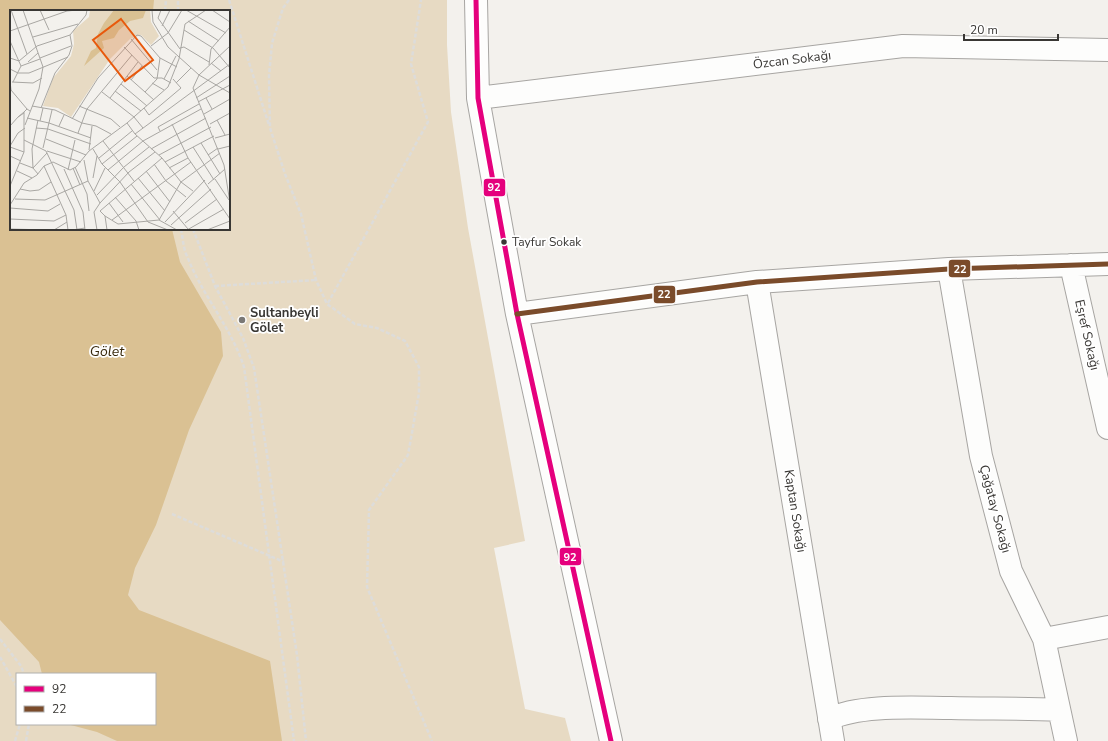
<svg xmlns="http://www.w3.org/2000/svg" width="1108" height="741" viewBox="0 0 1108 741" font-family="'Nunito Sans',sans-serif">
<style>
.green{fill:#e7dac3;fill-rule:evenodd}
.water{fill:#dac193}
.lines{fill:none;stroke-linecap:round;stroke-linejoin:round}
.street-casing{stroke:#a7a5a2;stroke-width:24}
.path{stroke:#dddcda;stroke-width:2.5;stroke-dasharray:4 2;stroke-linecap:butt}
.street{stroke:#fdfdfc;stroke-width:22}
.bus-1-casing{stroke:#fff;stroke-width:8}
.bus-2-casing{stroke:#fff;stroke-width:8}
.bus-1{stroke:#e5007d;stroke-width:5}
.bus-2{stroke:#7a4b2a;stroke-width:5}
.bus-dot{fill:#393734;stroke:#fff;stroke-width:1.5}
.poi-dot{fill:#7a7875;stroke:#fff;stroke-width:1.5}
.labels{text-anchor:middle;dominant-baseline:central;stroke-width:3.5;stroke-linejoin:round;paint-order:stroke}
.bus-label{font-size:12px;fill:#393734;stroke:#fff;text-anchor:start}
.street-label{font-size:13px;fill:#393734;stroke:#fff}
.poi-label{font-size:13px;font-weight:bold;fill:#393734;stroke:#fff;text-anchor:start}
.water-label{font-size:14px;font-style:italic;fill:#37280b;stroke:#fff}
.inset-road{fill:none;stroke:#a9a7a3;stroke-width:1}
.view{fill:#e8590c;fill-opacity:0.15;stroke:#e8590c;stroke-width:2}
.inset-edge{fill:none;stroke:#393734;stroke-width:2}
.line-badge{stroke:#fff;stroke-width:1.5}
.badge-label{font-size:11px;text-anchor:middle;font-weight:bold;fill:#fff}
</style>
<rect width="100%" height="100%" fill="#f3f1ed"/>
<!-- green -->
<path class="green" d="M0,0h447v45l4,67 17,116 57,313 -31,7 31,161 40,9 6,23h-571zM11,11h218v218h-218zM17,674h138v50h-138z"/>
<!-- water -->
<path class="water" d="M0,0h154l-1,11h-142v218h161l8,33 41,70 2,24 -34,74 -33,95 -21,43 -7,27 11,15 131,51 12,80h-165l-20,-9 -30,-8h88v-50h-113l-3,-12 -39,-42z"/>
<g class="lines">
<defs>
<path id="street" d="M476,0l2,98 39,216 94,427
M478,98l425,-52 205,4
M1071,265l37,163
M949,269l32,187 30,115 33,68 22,102
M757,282l76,459
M517,314l240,-32 192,-13 159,-5
M1044,639l64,-12
M829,719c32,-15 87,-11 122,-11 36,1 71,0 107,2"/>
</defs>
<!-- street casing -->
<use href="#street" class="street-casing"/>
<!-- path -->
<path class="path" d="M229,0l40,125
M289,0l-6,8 -11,35 -3,33 1,52 15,46 16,40 15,66 11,24 28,20 22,4 28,13 14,26v26l-11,62 -39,55 -2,77 65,154
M165,11l1,-11
M178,11v-11
M181,229c2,9 2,19 6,27 15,39 44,71 57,111l50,374
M193,229l22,57 28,52 11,30 43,287 9,86
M215,286l101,-6
M328,303l100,-181 -17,-58 10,-64
M172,514l112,48
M0,639l21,27 3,8
M0,657l17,30
M15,741l5,-17
M26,741l3,-17"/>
<!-- street -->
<use href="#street" class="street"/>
<defs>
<path id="bus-1" d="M476,0l2,98 39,216 94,427"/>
<path id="bus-2" d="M517,314l240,-32 192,-13 159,-5"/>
</defs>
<!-- bus-1 casing -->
<use href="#bus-1" class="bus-1-casing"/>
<!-- bus-2 casing -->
<use href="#bus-2" class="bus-2-casing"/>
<!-- bus-1 -->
<use href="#bus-1" class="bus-1"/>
<!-- bus-2 -->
<use href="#bus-2" class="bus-2"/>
</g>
<!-- markers -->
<circle class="bus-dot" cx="504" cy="242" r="3.5"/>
<circle class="poi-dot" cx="242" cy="320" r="4"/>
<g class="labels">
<!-- bus labels -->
<g class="bus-label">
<text x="512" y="242">Tayfur Sokak</text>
</g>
<!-- street labels -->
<g class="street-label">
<text transform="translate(792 60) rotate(-7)">Özcan Sokağı</text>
<text transform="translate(1087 335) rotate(77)">Eşref Sokağı</text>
<text transform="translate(995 509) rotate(75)">Çağatay Sokağı</text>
<text transform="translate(795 511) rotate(81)">Kaptan Sokağı</text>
</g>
<!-- poi labels -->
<g class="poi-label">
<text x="250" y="313">Sultanbeyli<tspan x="250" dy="15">Gölet</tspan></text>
</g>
<!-- water labels -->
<g class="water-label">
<text x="107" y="351">Gölet</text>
</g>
</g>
<!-- overview -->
<g transform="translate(10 10)">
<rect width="220" height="220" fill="#f3f1ed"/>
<path d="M80,0h60l1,12 8,14 -8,9 -10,-10 -11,4 -20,20 -39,58 -13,-9 -15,-2 10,-28 18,-22 3,-12 -1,-13 16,-14z" fill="#e7dac3"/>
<path d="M104,0h32l-3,8 -13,3 -11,9 -5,8 -12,3 2,7 -20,18 7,-15 5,-3 2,-14 6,-11z" fill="#dac193"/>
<path class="inset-road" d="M1,0l16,44M13,0l20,57 -4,22 -14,36M30,0l9,20M142,0l1,12 15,25 31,28 31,18M151,0l-3,8 22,31M176,0l40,23M202,0l18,12M178,11l31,20M152,16l8,-16M174,20l29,18 17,20M0,21l57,-20 10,-1M23,27l45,-13M121,29l26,31M0,31l11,25 -8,16M141,36l17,-13 14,-23M220,36l-31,29 -6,13 31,77 6,38M114,37l30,31h8l9,5M170,38l4,-1 25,15M0,48l9,3 18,-15 33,-11M30,48l31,-12M18,52l10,-9M201,53l10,8M199,55l2,-16 19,-22M11,56l19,-7M0,59l8,4h11l39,-16M117,66l27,24M154,69l12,-23M121,70l11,-14M0,71l1,9 16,19M2,72l21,1 9,-5M142,73l12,7M166,73l15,-15M111,74l26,22M105,81l26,20M92,82l32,25 9,11M135,82l12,-13 3,-21M100,88l28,-36M186,88l34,-22M196,88l6,11M188,92l32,-17M22,96l23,4 27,13 14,3 15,8M69,96l32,13 9,8M31,98l14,-35 14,-18 3,-9 -2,-11 16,-20 1,-5M134,98l5,7 32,-27 -8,-9M14,102l-6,5 6,-4M194,104l26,-15M17,108l22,5 42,15M62,109l26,-41 39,-43 4,1 19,22 17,9M28,110l-6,29 1,19 14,-15M207,110l8,15M30,111l3,-13M117,113l8,11 27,24 19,24 12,9M162,114l16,34 42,61M200,114l20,-11M0,116l8,-9M49,116l5,-11M26,118l12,1 43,15M150,121l-2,-4 41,-23M68,123l9,-24 45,-54M125,124l95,-70M205,128l15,-4M36,129l40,16M14,130l22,11 28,59 3,20M93,131l31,40M191,133l19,31M0,136l8,-13 7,-5M0,137l14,5M183,137l21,33M33,138l9,-38M83,139l9,15 18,18 28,40 20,8M141,139l55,-31M208,139l12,-3M79,140l3,-24M37,141l34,11M149,145l52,-28M198,145l10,-7M0,146l11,5M89,148l33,-27M74,150l4,21 12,22 -6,9 3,18M155,152l49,-26M10,153l13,5 5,6M92,154l35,-28M144,154l12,17 20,16M34,156l22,49 2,15M65,157l12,27 2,17M63,158l7,17M159,158l19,-10M54,159l19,43 2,18M58,160l7,-30M98,160l35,-29 58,-32M7,161l15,7M136,161l24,31M83,168l4,-22M128,168l27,33M205,169l14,21M121,174l29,36M198,174l17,-15M0,176l14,-34v-40l3,-3 3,2M10,179l10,2 9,-1 12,-8M84,181l11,-23M87,185l27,-28 25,-20M105,187l21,24 3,9M5,189l30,1 43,-19M90,193l29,-31 26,-20M99,193l14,19M0,195l14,-22 13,-8 7,-9 9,-4 17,8 6,-3 13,-16 38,-28 41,-36 11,-28 6,-35 21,-14M0,198l38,3 12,-7M90,201l62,-53M90,201l5,5 2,14M163,201l15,18M95,206l13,8 41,-4 18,10M0,209l44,2 12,-6M102,210l79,-58M149,210l22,-38 39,-29M155,212l40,-42M175,213l32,-24M161,215l40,-36M0,219l38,1M44,220l13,-8M62,220l13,-2M177,220l37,-21M197,220l23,-9"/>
<path class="view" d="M111,9l32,41 -28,21 -32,-41z"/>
<rect width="220" height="220" class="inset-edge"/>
</g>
<g class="line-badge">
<rect x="483" y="178" width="23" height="19" rx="4" fill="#e5007d"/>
<rect x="948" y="259" width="23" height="19" rx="4" fill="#7a4b2a"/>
<rect x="653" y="285" width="23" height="19" rx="4" fill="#7a4b2a"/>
<rect x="559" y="547" width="23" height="19" rx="4" fill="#e5007d"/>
</g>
<g class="badge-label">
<text x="494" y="191">92</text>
<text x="960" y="273">22</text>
<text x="664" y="298">22</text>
<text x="570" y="561">92</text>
</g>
<!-- legend -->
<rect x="16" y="673" width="140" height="52" fill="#ffffff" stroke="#b0afae"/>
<rect x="24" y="686" width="20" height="6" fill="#e5007d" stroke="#b0afae"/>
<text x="52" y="693" font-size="12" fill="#393734">92</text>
<rect x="24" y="706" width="20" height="6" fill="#7a4b2a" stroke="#b0afae"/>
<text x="52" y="713" font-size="12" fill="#393734">22</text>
<!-- scale -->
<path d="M964 34v6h94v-6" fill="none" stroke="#393734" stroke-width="2"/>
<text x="970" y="34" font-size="12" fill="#393734" stroke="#ffffff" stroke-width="3" paint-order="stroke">20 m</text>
</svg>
